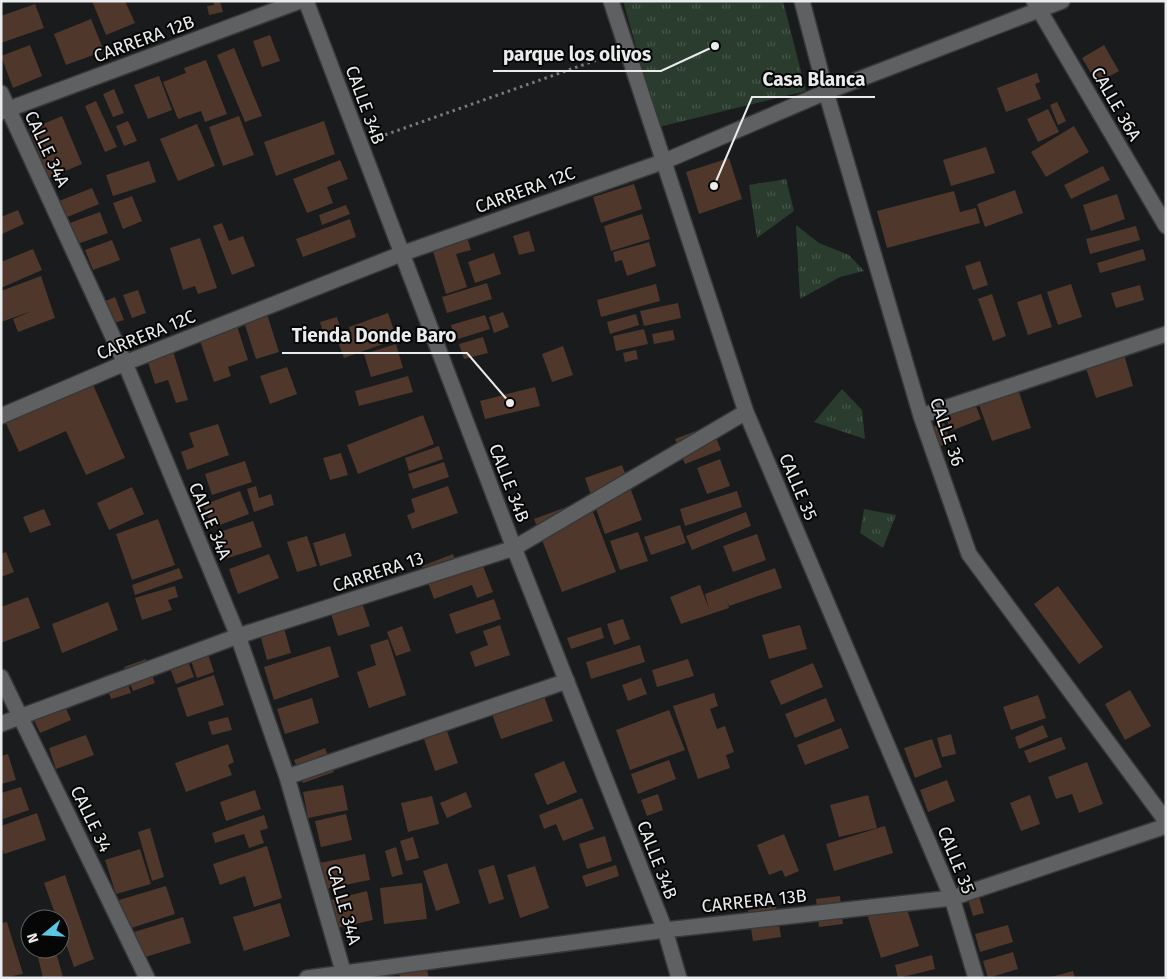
<svg xmlns="http://www.w3.org/2000/svg" width="1167" height="979" viewBox="0 0 1167 979" font-family="'Fira Sans',sans-serif">
<style>
.grass{fill:url(#grass-tufts)}
.building{fill:#50372b}
.lines{fill:none;stroke-linecap:round;stroke-linejoin:round}
.street-casing{stroke:#373839;stroke-width:18}
.path{stroke:#797a7c;stroke-width:3;stroke-dasharray:2.5 4;stroke-linecap:butt}
.street{stroke:#5f6062;stroke-width:15}
.labels{text-anchor:middle;dominant-baseline:central;stroke-width:4;stroke-linejoin:round;paint-order:stroke}
.street-label{font-size:18px;fill:#eaebec;stroke:#060606}
.leader{fill:none;stroke:#eaebec;stroke-width:2}
.callout-dot{fill:#eaebec;stroke:#060606;stroke-width:2}
.callout-label{font-size:19px;text-anchor:middle;font-weight:bold;fill:#eaebec;stroke:#060606;stroke-width:4;stroke-linejoin:round;paint-order:stroke}
</style>
<defs>
<pattern id="grass-tufts" width="24" height="20" patternUnits="userSpaceOnUse" patternTransform="scale(1.25)"><rect width="24" height="20" fill="#293c2d"/><path d="M3 7l-1-3M5 7V3M7 7l1-3M15 17l-1-3M17 17v-4M19 17l1-3" fill="none" stroke="#48584c"/></pattern>
</defs>
<rect width="100%" height="100%" fill="#1a1b1d"/>
<!-- grass -->
<path class="grass" d="M623,1h160l23,90 -147,36z
M786,179l8,32 -37,27 -8,-53z
M796,225l23,18 30,12 15,16 -24,6 -40,22z
M842,389l20,21 3,29 -51,-17z
M864,509l32,6 -13,33 -23,-15z"/>
<!-- building -->
<path class="building" d="M92,1h33l10,22 -29,12z
M213,1h7l3,11 -14,3 -2,-9 7,-1z
M35,4l9,24 -43,15v-27z
M91,19l13,32 -38,14 -12,-31z
M270,35l10,26 -18,6 -9,-26z
M30,45l12,31 -29,12 -12,-32z
M1104,45l15,26 -22,12 -15,-25z
M234,48l28,68 -17,6 -28,-67z
M206,60l21,54 -22,8 -4,-11 -23,8 -15,-37 23,-9 -2,-5z
M1037,73l3,9 -5,2 6,15 -35,13 -9,-24z
M159,76l13,34 -24,9 -14,-34z
M114,89l10,24 -11,4 -10,-23z
M96,101l21,46 -12,5 -20,-46z
M1057,102l9,19 -8,4 -8,-20z
M1048,109l11,23 -21,10 -11,-23z
M62,116l20,48 -33,14 -20,-48z
M239,116l15,39 -31,11 -14,-39z
M128,121l9,20 -13,5 -8,-20z
M324,121l11,33 -59,22 -12,-34z
M197,124l18,42 -37,15 -18,-42z
M1074,126l15,26 -43,25 -15,-25z
M986,147l9,26 -44,13 -8,-26z
M729,158l13,41 -43,15 -13,-42z
M340,160l8,19 -21,8 6,16 -26,10 -14,-34z
M149,161l7,21 -43,14 -7,-21z
M1103,166l7,14 -39,19 -7,-14z
M634,184l8,25 -41,14 -8,-26z
M92,188l7,16 -34,14 -6,-17z
M1015,190l8,23 -38,14 -8,-23z
M954,191l6,21 16,-4 4,15 -93,25 -10,-37z
M1117,194l8,25 -34,12 -8,-26z
M132,196l10,25 -19,8 -10,-26z
M346,205l4,9 -28,11 -3,-10z
M18,210l6,14 -22,10 -1,-17z
M100,212l8,21 -33,12 -8,-21z
M642,214l8,25 -39,12 -7,-25z
M350,219l6,18 -53,20 -7,-18z
M222,223l7,18 14,-5 12,30 -23,9 -19,-49z
M1136,226l4,14 -50,14 -4,-15z
M529,231l6,20 -16,4 -6,-19z
M466,234l5,16 -15,4 11,33 -21,7 -15,-49z
M200,238l17,50 -19,6 -3,-8 -12,4 -13,-42z
M112,240l8,20 -27,10 -8,-20z
M649,242l7,24 -29,10 -5,-16 -7,2 -2,-10z
M33,249l9,21 -41,18v-26z
M1143,249l3,11 -46,13 -3,-10z
M494,253l7,21 -26,9 -7,-21z
M980,261l8,24 -15,5 -8,-24z
M41,276l14,42 -37,14 -5,-13 19,-8 -31,11v-31z
M487,283l5,16 -45,14 -5,-16z
M656,284l4,17 -59,16 -4,-17z
M1071,284l11,33 -24,8 -11,-33z
M1140,285l4,15 -28,8 -5,-15z
M138,290l8,23 -14,5 -9,-23z
M992,294l14,42 -13,5 -15,-42z
M1041,294l11,33 -24,8 -11,-33z
M115,297l9,23 -13,4 -8,-22z
M678,303l3,15 -37,8 -4,-15z
M503,312l6,15 -15,6 -5,-16z
M388,313l9,26 -53,19 -7,-19 14,-5 -2,-7z
M267,314l12,38 -23,7 -12,-37z
M636,314l3,11 -29,9 -3,-12z
M485,315l5,14 -35,11 -4,-15z
M337,317l5,16 -17,5 -5,-16z
M237,326l11,34 -20,7 3,9 -17,6 -15,-44z
M644,329l4,15 -32,7 -3,-15z
M673,330l2,10 -21,4 -2,-10z
M483,337l5,16 -24,6 -5,-15z
M396,344l7,24 -32,9 -7,-23z
M563,346l10,29 -21,7 -10,-28z
M1122,347l11,39 -37,12 -13,-39z
M636,350l2,9 -13,3 -2,-9z
M173,351l15,49 -12,3 -8,-23 -13,4 -8,-25z
M287,367l10,27 -27,10 -10,-28z
M408,376l5,16 -54,14 -4,-15z
M91,380l34,78 -39,17 -20,-44 -47,21 -15,-33z
M1016,383l15,45 -39,13 -16,-45z
M535,387l5,19 -55,13 -5,-18z
M972,396l9,23 -30,12 -9,-23z
M423,415l11,29 -76,30 -11,-29z
M944,423l7,20 -17,5 -7,-19z
M218,424l11,31 -42,15 -6,-18 13,-5 -5,-14z
M711,425l10,25 -36,14 -10,-25z
M439,446l4,13 -34,12 -4,-13z
M341,453l7,22 -18,5 -7,-22z
M720,459l10,27 -23,8 -10,-26z
M245,461l7,21 -40,13 -7,-21z
M444,462l5,15 -36,12 -5,-15z
M622,465l20,55 -37,14 -20,-56z
M256,486l3,12 12,-4 3,11 -20,7 -7,-23z
M448,486l10,27 -46,16 -5,-14 8,-3 -4,-13z
M132,487l12,27 -35,16 -12,-27z
M240,491l9,23 -37,14 -9,-23z
M737,491l5,16 -57,19 -5,-17z
M588,499l28,73 -54,20 -28,-73z
M44,509l7,16 -21,8 -7,-16z
M746,512l5,14 -59,24 -6,-14z
M158,519l17,46 -43,15 -16,-46z
M253,521l9,26 -37,12 -9,-26z
M680,525l6,18 -35,12 -7,-18z
M638,532l10,29 -28,9 -10,-29z
M345,533l7,23 -32,10 -7,-23z
M757,534l9,26 -33,12 -10,-26z
M307,536l10,30 -20,6 -10,-30z
M6,552l8,20 -13,5v-23z
M269,554l10,24 -41,16 -9,-25z
M453,554l5,13 22,-9 13,34 -16,6 -5,-13 -38,14 -12,-33z
M179,568l4,10 -48,17 -3,-10z
M775,568l7,20 -53,18 -2,-6 2,8 -48,16 -11,-27 30,-12 9,24 -4,-15z
M175,586l3,11 -10,3 4,10 -30,10 -7,-22z
M1058,586l45,61 -24,17 -45,-60z
M358,591l12,35 -32,10 -11,-35z
M28,597l12,31 -39,15v-36z
M494,599l7,20 -45,15 -7,-20z
M108,602l10,28 -56,23 -10,-29z
M623,619l7,20 -16,6 -7,-21z
M282,621l9,32 -24,7 -9,-33z
M500,625l10,30 -35,12 -5,-15 18,-7 -5,-14z
M800,625l7,24 -38,10 -7,-24z
M402,626l9,25 -15,5 -9,-24z
M601,627l3,11 -33,11 -4,-11z
M388,639l18,56 -37,13 -12,-36 19,-7 -6,-20z
M203,640l11,32 -17,6 -11,-31z
M640,645l5,17 -54,17 -5,-17z
M330,646l9,31 -65,23 -10,-33z
M183,648l11,29 -18,7 -11,-29z
M146,659l9,24 -22,8 -9,-24z
M688,659l6,17 -37,11 -5,-17z
M813,663l10,24 -42,18 -11,-24z
M123,670l8,23 -20,6 -8,-23z
M214,675l10,30 -37,12 -10,-29z
M641,678l6,16 -19,7 -6,-16z
M1130,690l21,36 -26,14 -20,-36z
M714,693l4,13 -8,3 7,20 8,-3 9,26 -8,3 4,13 -32,11 -25,-73z
M1038,695l8,23 -35,12 -8,-23z
M544,696l9,25 -52,18 -9,-25z
M312,698l7,25 -34,11 -8,-25z
M826,698l9,23 -40,17 -10,-24z
M65,706l6,14 -31,13 -6,-13z
M669,710l16,40 -55,20 -14,-40z
M228,717l4,13 -20,5 -4,-13z
M1043,725l5,12 -29,12 -4,-12z
M446,728l12,35 -23,8 -12,-35z
M841,728l8,20 -44,17 -8,-20z
M951,734l5,20 -14,3 -5,-19z
M86,735l8,20 -38,14 -7,-21z
M1061,737l5,12 -37,14 -5,-12z
M932,739l10,28 -27,11 -11,-30z
M228,744l6,18 -6,3 4,10 -46,17 -11,-29z
M325,748l9,24 -31,11 -9,-23z
M8,754l8,26 -15,4v-28z
M669,760l7,19 -38,15 -7,-20z
M564,761l13,31 -30,13 -13,-31z
M1087,762l16,42 -24,9 -7,-19 -16,5 -8,-22z
M947,780l8,21 -27,11 -8,-22z
M343,785l5,25 -40,8 -5,-26z
M21,787l8,23 -26,9 -2,-26z
M255,790l6,19 -35,12 -6,-19z
M466,792l6,15 -25,11 -7,-15z
M658,794l5,16 -16,6 -6,-16z
M868,795l9,33 -38,9 -9,-32z
M1030,795l10,29 -19,7 -11,-28z
M432,796l7,28 -31,8 -7,-29z
M582,798l12,31 -31,12 -7,-17 -12,5 -5,-14z
M37,813l9,27 -42,14 -3,-9v-19z
M346,814l6,26 -31,7 -6,-26z
M264,815l4,13 -8,3 4,12 -15,5 -5,-14 -29,9 -3,-10z
M885,826l8,27 -59,18 -8,-27z
M150,828l14,49 -12,4 -14,-49z
M784,834l15,37 -14,6 -3,-7 -13,5 -12,-30z
M605,836l7,25 -25,8 -8,-25z
M413,837l6,21 -13,3 -6,-20z
M267,846l15,52 -28,9 -9,-31 -25,9 -7,-21z
M396,847l7,27 -11,3 -7,-26z
M140,849l11,35 -35,10 -11,-34z
M365,854l5,26 -46,9 -5,-26z
M447,863l13,40 -24,8 -13,-40z
M494,865l10,34 -15,5 -11,-34z
M616,865l3,11 -33,11 -4,-11z
M535,866l14,42 -29,10 -13,-43z
M65,875l29,84 -20,8 -14,-40v-8h-3l-13,-36z
M422,883l5,36 -43,5 -4,-36z
M166,886l9,28 -47,15 -9,-29z
M976,886l8,27 -11,3 -8,-26z
M367,891l6,29 -40,9 -6,-28z
M840,896l3,28 -24,3 -3,-28z
M903,897l16,49 -38,12 -16,-50z
M280,903l10,33 -46,15 -11,-34z
M776,906l5,31 -28,4 -5,-31z
M183,917l8,26 -49,15 -8,-26z
M7,922l16,52 -21,4 -1,-55z
M1008,925l5,17 -33,10 -5,-18z
M36,949h19l8,28 -20,1z
M1013,952l5,17 -30,9 -5,-17z
M932,955l3,14 -37,9 -3,-13z
M424,959l5,19h-29l-2,-11z
M1073,971l2,7h-23l-1,-1z"/>
<g class="lines">
<defs>
<path id="street" d="M306,1l208,547 151,382 14,48
M611,1l135,411 206,486 24,80
M802,1l24,91 95,324 48,138 197,267
M1034,1l132,225
M1,93l124,270 113,273 49,141 58,201
M1,112l299,-111
M1,416l124,-53 276,-109 264,-93 161,-69 236,-91
M921,416l245,-82
M1,677l146,301
M1,724l237,-88 276,-88 232,-136
M287,777l280,-96
M307,978l358,-48 287,-32 214,-72"/>
</defs>
<!-- street casing -->
<use href="#street" class="street-casing"/>
<!-- path -->
<path class="path" d="M379,137l229,-81"/>
<!-- street -->
<use href="#street" class="street"/>
</g>
<g class="labels">
<!-- street labels -->
<g class="street-label">
<text transform="translate(144 39) rotate(-20)">CARRERA 12B</text>
<text transform="translate(1116 104) rotate(60)">CALLE 36A</text>
<text transform="translate(365 105) rotate(70)">CALLE 34B</text>
<text transform="translate(47 149) rotate(65)">CALLE 34A</text>
<text transform="translate(525 190) rotate(-20)">CARRERA 12C</text>
<text transform="translate(146 335) rotate(-22)">CARRERA 12C</text>
<text transform="translate(947 432) rotate(71)">CALLE 36</text>
<text transform="translate(509 483) rotate(69)">CALLE 34B</text>
<text transform="translate(798 487) rotate(67)">CALLE 35</text>
<text transform="translate(210 521) rotate(67)">CALLE 34A</text>
<text transform="translate(378 572) rotate(-18)">CARRERA 13</text>
<text transform="translate(91 819) rotate(64)">CALLE 34</text>
<text transform="translate(657 860) rotate(69)">CALLE 34B</text>
<text transform="translate(956 860) rotate(68)">CALLE 35</text>
<text transform="translate(754 901) rotate(-6)">CARRERA 13B</text>
<text transform="translate(344 905) rotate(74)">CALLE 34A</text>
</g>
</g>
<!-- callouts -->
<path class="leader" d="M715 46L661 71H493M714 186L752 97H875M510 403L467 353H282"/>
<g class="callout-dot">
<circle cx="715" cy="46" r="5"/>
<circle cx="714" cy="186" r="5"/>
<circle cx="510" cy="403" r="5"/>
</g>
<g class="callout-label">
<text x="577" y="61">parque los olivos</text>
<text x="814" y="86">Casa Blanca</text>
<text x="374" y="342">Tienda Donde Baro</text>
</g>
<!-- border -->
<rect width="1167" height="979" fill="none" stroke="#eaebec" stroke-width="5"/>
<!-- north arrow -->
<g transform="translate(45 934) rotate(252)"><circle r="24" fill="#060606" stroke="#616262"/>
<path d="M0-4L9 19L0 12L-9 19Z" fill="#5ac8e5"/>
<text y="-8" font-size="14" font-weight="bold" text-anchor="middle" fill="#eaebec">N</text>
</g>
</svg>
